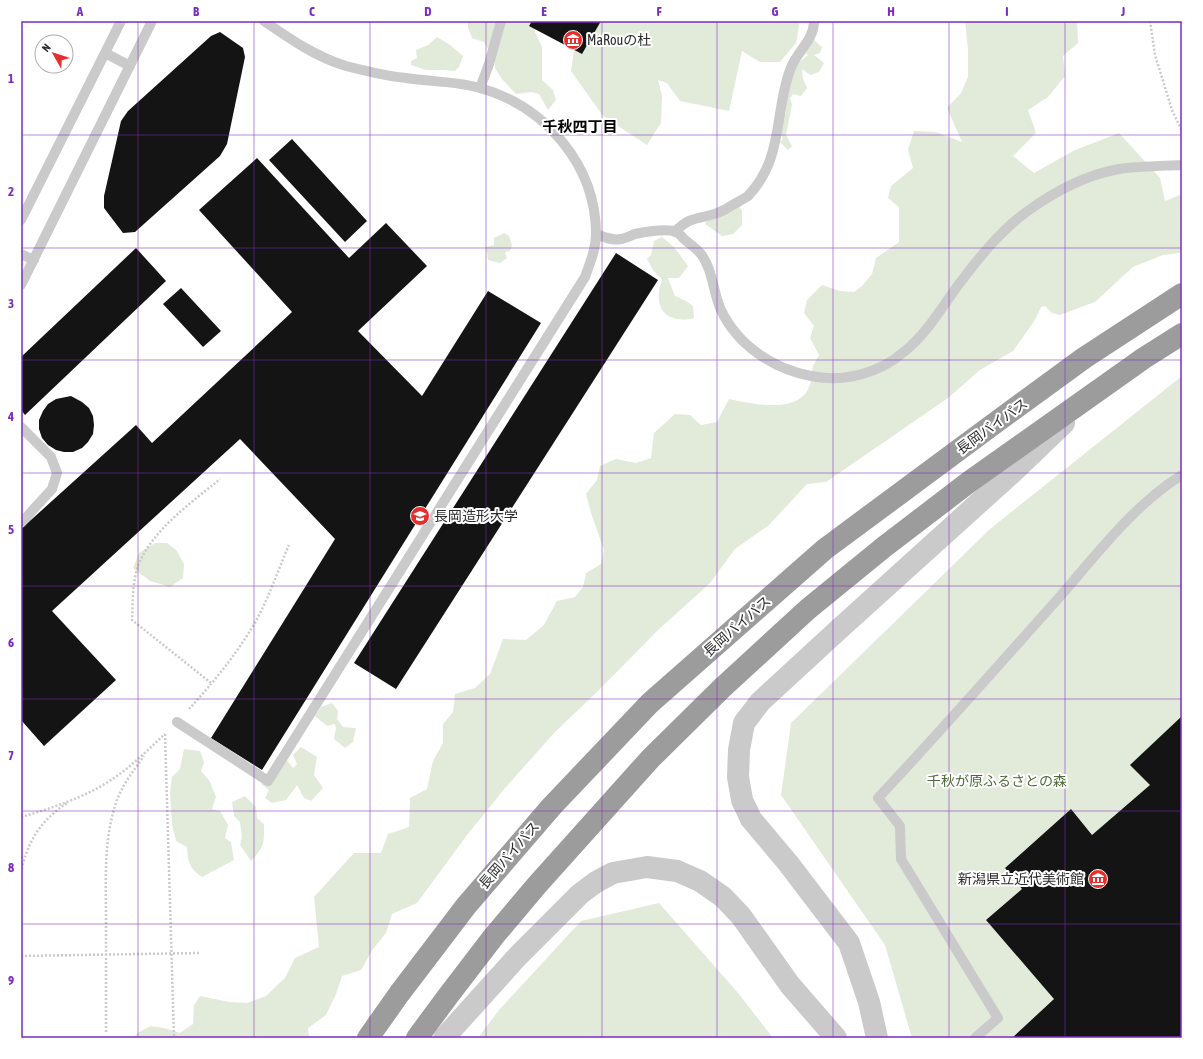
<svg xmlns="http://www.w3.org/2000/svg" width="1203" height="1059" viewBox="0 0 1203 1059" font-family="'Asap Condensed','Noto Sans JP',sans-serif">
<style>
.green{fill:#e2ebda}
.building{fill:#141414}
.lines{fill:none;stroke-linecap:round;stroke-linejoin:round}
.path{stroke:#cacaca;stroke-width:2.5;stroke-dasharray:2 2;stroke-linecap:butt}
.service{stroke:#cacaca;stroke-width:10}
.tertiary{stroke:#cacaca;stroke-width:22}
.trunk{stroke:#9c9c9c;stroke-width:22}
.grid{fill:none;stroke:#7b2cbf;stroke-width:1;stroke-opacity:0.55}
.labels{text-anchor:middle;dominant-baseline:central;stroke-width:4;stroke-linejoin:round;paint-order:stroke}
.poi-label{font-size:14px;fill:#2d2d2d;stroke:#fff;text-anchor:start}
.street-label{font-size:14px;fill:#2d2d2d;stroke:#fff}
.park-label{font-size:14px;fill:#4d693a;stroke:#fff}
.neighbourhood-label{font-size:15px;font-weight:bold;fill:#000;stroke:#fff}
.neatline{fill:none;stroke:#7b2cbf;stroke-width:1.5}
.grid-label{font-size:13px;text-anchor:middle;font-weight:bold;fill:#7b2cbf}
</style>
<rect width="100%" height="100%" fill="#fff"/>
<!-- green -->
<path class="green" d="M468,21h66l2,2 -1,9 7,15v33l11,10 3,10 -8,10 -9,-16 -7,-2 -16,2 -15,-16 -6,-10v-7l-11,-19 -12,-4 -4,-11z
M564,21h236l-4,22 -16,19h-20l-18,-11 -13,60 -49,-10 -13,-18 -9,-3 4,16 -1,27 -14,22 -44,-29 -32,-45 4,-27z
M965,21h112l1,22 -15,13 2,20 -17,21 -20,13 8,23 -23,23 21,17 41,-23 44,-17 41,45 5,23 17,-7v57l-2,2 -17,2 -30,12 -38,35 -35,13 -8,-2 -7,-7 -4,1 -6,13 -22,31 -33,19 -32,28 -122,84 -19,2 -38,41 -34,24 -25,34 -53,48 -59,60 -43,41 -49,55 -39,48 -50,68 -25,11 -6,19 -13,16 -12,21 -19,6 -6,18 -10,21 -18,13 1,10h-175l3,-5 14,-7 13,2 16,5 13,-9 1,-19 6,-9 29,6 18,1 19,-7 19,-18 10,-20 24,-11 -5,-50 40,-44h27l7,-19 21,-7 1,-29 17,-9 6,-28 10,-18v-19l10,-12 2,-18 20,-6 15,-14 13,-35 23,1 18,-15 13,-24 18,-4 8,-10 3,-14 15,-9 3,-14 -12,-34 -6,-22 11,-14 3,-14 16,-7 20,4 15,-5 3,-25 21,-19 15,1 11,10 16,-3 12,-23c23,5 71,16 81,-14 2,-6 1,-13 3,-19 1,-3 4,-7 6,-11l-9,-17 4,-12 -10,-13 3,-13 15,-15 18,6 14,1 8,-6 10,-12 4,-16 23,-16v-35l-11,-9 3,-12 22,-18 -5,-18 6,-19 22,1 26,10 -15,-34 14,-15 7,-16v-28z
M437,37l13,8 13,11 -4,11 -4,4 -10,-1h-19l-15,-5v-4l6,-3 -1,-8 12,-5z
M814,40l8,7 -2,6 -6,2 10,8 -5,9 -9,3 -8,-6 1,10 4,9 -6,8 -8,-2 -3,4 2,6 -1,6 -5,25 6,11 -4,4 -8,-8 3,-3 -3,-12 1,-11 5,-3 -3,-9 14,-40 11,-9 -3,-2 4,-7z
M721,205l18,1 3,5v14l-9,9 -11,2 -17,-12 8,-13z
M504,233l5,3 3,9 -2,6 -5,1 2,6 -7,5 -12,-3 -2,-13 8,-2v-7z
M662,237l12,10 14,19 -9,12h-11l7,18 11,5 7,5 1,12c-19,5 -38,-2 -35,-26 0,-4 2,-8 3,-12l-9,-10 -6,-11 4,-4 3,-14z
M1182,376v662h-270l-27,-93 -104,-150 10,-72 199,-194z
M155,543h12l9,7 8,14 -1,14 -13,9 -20,-6 -17,-13 6,-15z
M332,703l6,8 -1,8 6,8 13,1 -3,14 -8,6 -11,-9 2,-11 -1,-4 -8,2 -12,-10 6,-9z
M301,747l16,10 -3,18 9,13 -12,13 -7,-3 -7,-13 -11,15 -14,3 -7,-5 4,-8 -8,-6 15,-21 11,-3 6,8 4,-4 -4,-9z
M184,749l16,2 4,11 -3,9 8,9 7,17 -4,12 8,2 8,14 -3,13 6,4 3,18 -32,17c-13,-9 -14,-15 -15,-30l-11,-6 -4,-17 -2,-31 2,-16 8,-8z
M245,796l11,11 1,11 7,6c0,19 1,22 -13,37l-11,-16 2,-8 -2,-15 -6,-6 -2,-14z
M659,903l79,90 35,45h-295l21,-28 82,-89z"/>
<!-- building -->
<path class="building" d="M532,21h69l-19,33 -53,-28z
M220,32l23,16 2,9 -18,87 -7,12 -85,76 -12,1 -19,-25v-12l17,-75 7,-10 83,-75z
M292,139l75,82 -22,21 -76,-82z
M257,158l92,100 37,-35 41,43 -69,65 64,65 66,-105 53,32 -279,447 -51,-32 124,-199 -95,-100 -188,172 64,69 -72,66 -23,-26v-191l115,-104 16,18 140,-131 -93,-102z
M136,248l30,33 -141,134 -4,-5v-53z
M616,253l42,27 -262,409 -42,-26z
M181,288l40,43 -18,16 -40,-43z
M71,396l11,6 7,6 4,8 1,9 -1,9 -5,8 -6,6 -9,4h-9l-8,-2 -8,-5 -6,-7 -3,-9v-9l4,-9 5,-7 8,-5z
M1182,716v322h-170l42,-39 -68,-79 36,-31 -17,-21 66,-59 21,26 58,-50 -20,-20z"/>
<g class="lines">
<!-- path -->
<path class="path" d="M1150,21l5,34 17,55 10,21
M211,683l-79,-63c1,-17 0,-37 6,-54 14,-36 53,-63 82,-87
M189,709c23,-25 46,-53 64,-83 15,-25 24,-54 36,-81
M165,734l9,304
M21,817c35,-10 71,-22 100,-44 16,-12 30,-26 44,-39
M21,873c6,-31 19,-52 46,-70
M21,956l178,-3
M106,1032c0,-37 0,-74 0,-110 0,-41 -3,-83 11,-122 6,-16 17,-30 27,-44"/>
<!-- service -->
<path class="service" d="M105,53l25,13
M480,88l9,-24 12,-43
M21,220l100,-199
M675,232c16,-18 28,-12 47,-21 5,-2 10,-6 16,-9 3,-2 7,-4 10,-6 36,-38 26,-82 42,-126 6,-18 24,-29 24,-49
M596,234c8,3 16,7 25,5 5,-1 9,-3 14,-5 9,-2 32,-6 41,-2 3,1 6,5 8,7 6,5 12,9 17,15 12,16 12,39 20,56 17,36 53,59 90,66 33,7 69,-3 94,-25 22,-18 37,-44 54,-67 19,-25 40,-52 66,-71 27,-20 60,-38 94,-44 21,-3 42,-3 63,-4
M21,254l13,6
M21,285l131,-264
M21,427l30,30 6,16 -5,16 -31,34
M177,722l91,59 317,-504c5,-14 11,-28 11,-43 0,-69 -51,-128 -116,-146 -24,-7 -49,-6 -74,-10 -21,-2 -40,-7 -60,-12 -30,-9 -56,-27 -82,-45
M975,1038l23,-20 -97,-159 -1,-33 -22,-28c61,-65 119,-131 178,-197 38,-43 77,-96 126,-126"/>
<!-- tertiary -->
<path class="tertiary" d="M444,1038l73,-81 63,-63 16,-12 17,-9 34,-6 30,4 23,10 23,16 18,19 49,69 46,53
M877,1038l-8,-36 -20,-59 -61,-80 -37,-44 -9,-19 -4,-23 1,-27 5,-27 16,-21 77,-71 177,-160 50,-48"/>
<!-- trunk -->
<path class="trunk" d="M368,1038l31,-44 67,-88 86,-100 98,-103 175,-154 170,-126 89,-65 98,-64
M417,1038l31,-42 46,-60 43,-51 114,-127 71,-70 86,-79 76,-62 85,-65 175,-124 38,-24"/>
</g>
<!-- grid -->
<path class="grid" d="M138,21v1017M254,21v1017M370,21v1017M486,21v1017M602,21v1017M717,21v1017M833,21v1017M949,21v1017M1065,21v1017M21,135h1161M21,248h1161M21,360h1161M21,473h1161M21,586h1161M21,699h1161M21,811h1161M21,924h1161"/>
<!-- icons -->
<defs>
<symbol id="museum-disc" viewBox="-11 -11 22 22"><circle r="9.5" fill="#e72e2d" stroke="#fff"/><path d="M0-6L6-3V-2H-6V-3ZM-5-1h2V3h-2ZM-1-1h2V3h-2ZM3-1h2V3H3ZM-6 4H6V6H-6Z" fill="#fff"/></symbol>
<symbol id="university-disc" viewBox="-11 -11 22 22"><circle r="9.5" fill="#e72e2d" stroke="#fff"/><path d="M0-5L7-2L0 1L-7-2ZM-4 1L0 2.5L4 1V4Q0 6-4 4Z" fill="#fff"/></symbol>
</defs>
<g fill-rule="evenodd">
<use href="#museum-disc" x="562" y="29" width="22" height="22"/>
<use href="#university-disc" x="409" y="505" width="22" height="22"/>
<use href="#museum-disc" x="1087" y="868" width="22" height="22"/>
</g>
<g class="labels">
<!-- poi labels -->
<g class="poi-label">
<text x="587" y="40">MaRouの杜</text>
<text x="434" y="516">長岡造形大学</text>
<text x="1084" y="879" text-anchor="end">新潟県立近代美術館</text>
</g>
<!-- street labels -->
<g class="street-label">
<text transform="translate(992 426) rotate(-36)">長岡バイパス</text>
<text transform="translate(737 626) rotate(-41)">長岡バイパス</text>
<text transform="translate(509 855) rotate(-49)">長岡バイパス</text>
</g>
<!-- park labels -->
<g class="park-label">
<text x="997" y="781">千秋が原ふるさとの森</text>
</g>
<!-- neighbourhood labels -->
<g class="neighbourhood-label">
<text x="580" y="126">千秋四丁目</text>
</g>
</g>
<!-- border -->
<rect width="1203" height="1059" fill="none" stroke="#ffffff" stroke-width="44"/>
<!-- north arrow -->
<g transform="translate(54 54) rotate(309)"><circle r="19" fill="#ffffff" stroke="#ababab"/>
<path d="M0-3L7 15L0 10L-7 15Z" fill="#e72e2d"/>
<text y="-6" font-size="11" font-weight="bold" text-anchor="middle" fill="#2d2d2d">N</text>
</g>
<rect x="22" y="22" width="1159" height="1015" class="neatline"/>
<g class="grid-label">
<text x="80" y="16">A</text>
<text x="196" y="16">B</text>
<text x="312" y="16">C</text>
<text x="428" y="16">D</text>
<text x="544" y="16">E</text>
<text x="659" y="16">F</text>
<text x="775" y="16">G</text>
<text x="891" y="16">H</text>
<text x="1007" y="16">I</text>
<text x="1123" y="16">J</text>
<text x="11" y="83">1</text>
<text x="11" y="196">2</text>
<text x="11" y="308">3</text>
<text x="11" y="421">4</text>
<text x="11" y="534">5</text>
<text x="11" y="647">6</text>
<text x="11" y="760">7</text>
<text x="11" y="872">8</text>
<text x="11" y="985">9</text>
</g>
</svg>
